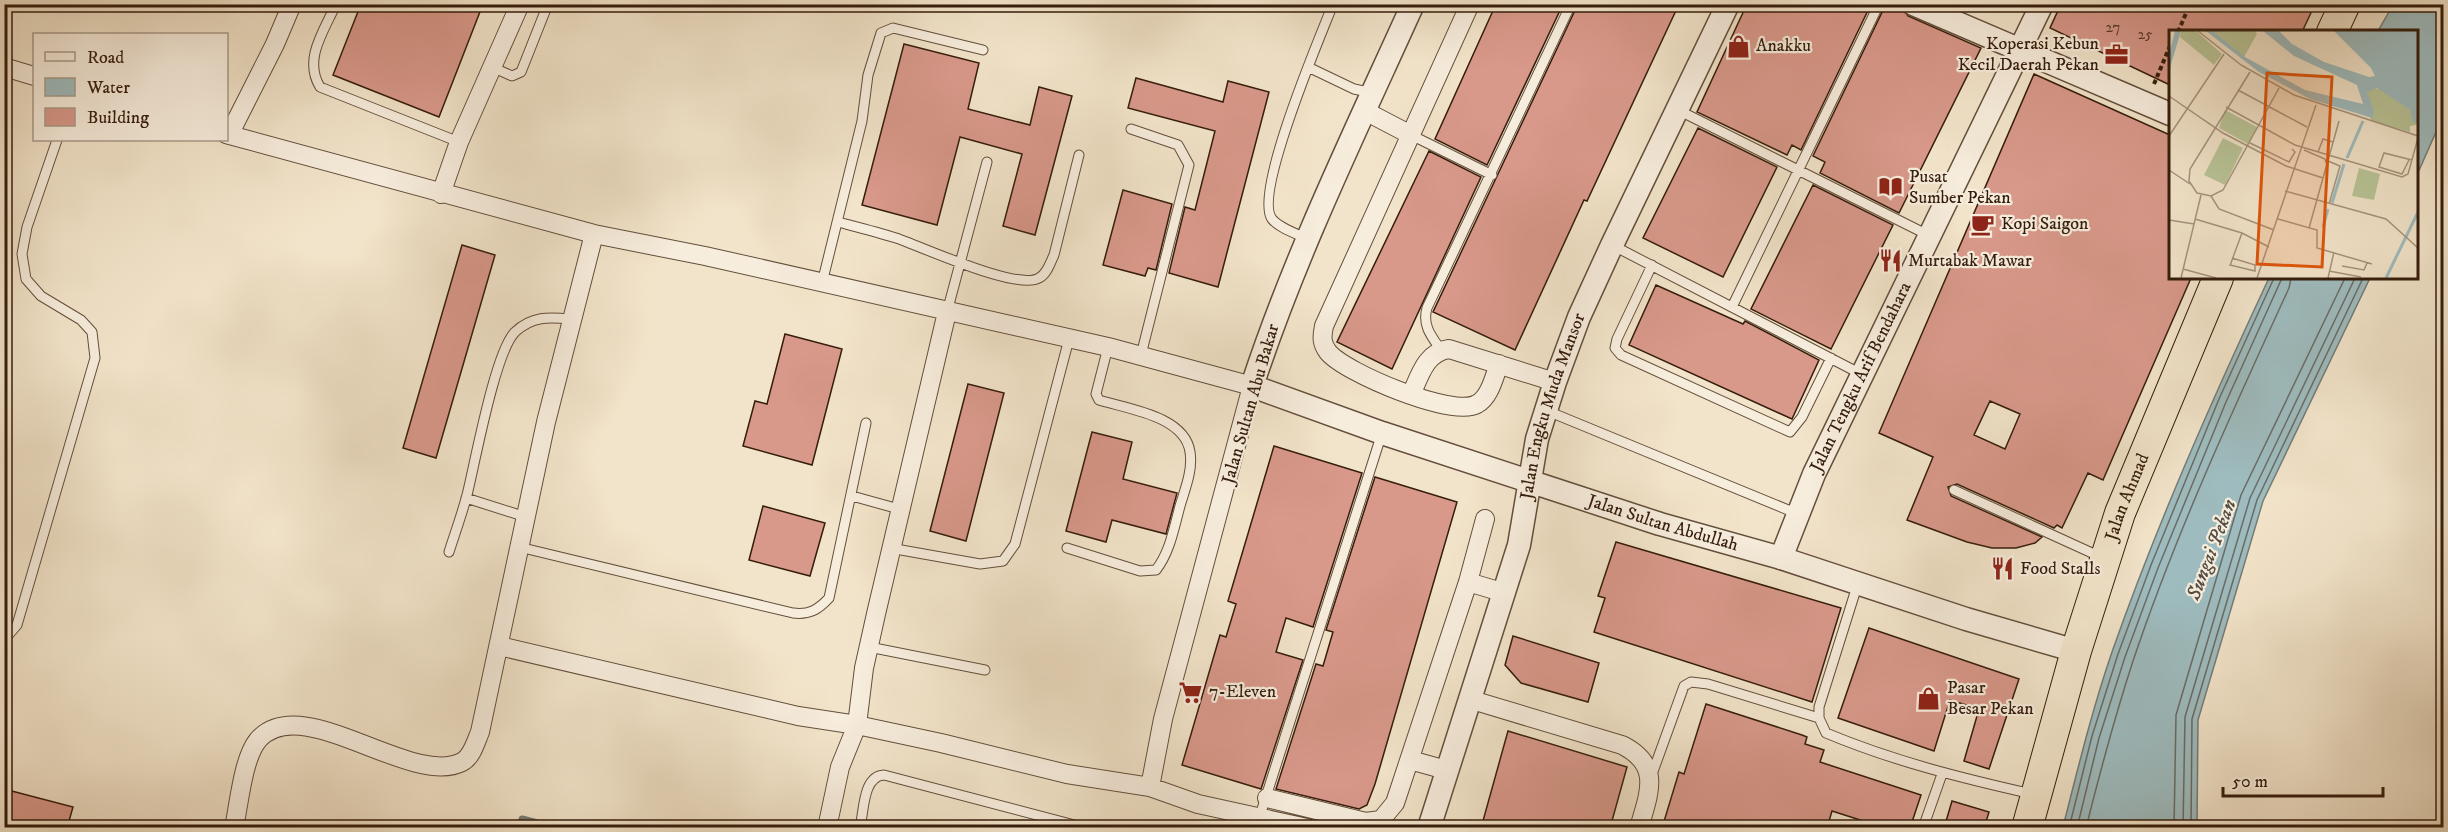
<svg xmlns="http://www.w3.org/2000/svg" width="2448" height="832" viewBox="0 0 2448 832" font-family="'IM FELL DW Pica',serif">
<style>
.water{fill:#9ebcbf;stroke:#747c77;stroke-width:1.5}
.lines{fill:none;stroke-linecap:round;stroke-linejoin:round}
.shore{stroke:#6a6c66;stroke-width:1.5}
.stream{stroke:#747c77;stroke-width:7}
.building{fill:#d8988a;stroke:#351d0c;stroke-width:1.5;fill-rule:evenodd}
.service-casing{stroke:#644f3c;stroke-width:11}
.minor-casing{stroke:#644f3c;stroke-width:20}
.tertiary-casing{stroke:#644f3c;stroke-width:25}
.trunk-casing{stroke:#351d0c;stroke-width:32}
.path{stroke:#351d0c;stroke-width:4;stroke-dasharray:4.5 3;stroke-linecap:butt}
.service{stroke:#f7eddd;stroke-width:9}
.minor{stroke:#f7eddd;stroke-width:18}
.tertiary{stroke:#f7eddd;stroke-width:22}
.trunk{stroke:#f2e4ca;stroke-width:30}
.labels{text-anchor:middle;dominant-baseline:central;stroke-width:4.5;stroke-linejoin:round;paint-order:stroke}
.number-label{font-size:15px;fill:#5e3c2c}
.poi-label{font-size:18px;fill:#351d0c;stroke:#f7eddd;text-anchor:start}
.street-label{font-size:18px;fill:#351d0c;stroke:#f7eddd}
.water-label{font-size:20px;font-style:italic;fill:#544d42;stroke:#f7eddd}
.inset-river{fill:none;stroke:#9ebcbf;stroke-width:3}
.inset-road{fill:none;stroke:#a6947e;stroke-width:1.5}
.view{fill:#df560c;fill-opacity:0.15;stroke:#df560c;stroke-width:3}
.inset-edge{fill:none;stroke:#351d0c;stroke-width:3}
</style>
<rect width="100%" height="100%" fill="#f2e4ca"/>
<filter id="stains"><feTurbulence type="fractalNoise" baseFrequency=".00333" numOctaves="4"/><feColorMatrix values="0 0 0 0 .2 0 0 0 0 .09 0 0 0 0 .02 0 0 0 .5 -.17"/></filter>
<radialGradient id="worn" r=".72"><stop offset=".6" stop-color="#630" stop-opacity="0"/><stop offset="1" stop-color="#630" stop-opacity=".3"/></radialGradient>
<!-- water -->
<path class="water" d="M2393,5h50v111l-26,59 -1,-143 -38,-1z
M2269,278h101l-107,223 -65,219 -1,107h-134c15,-59 29,-117 49,-175 45,-128 100,-252 157,-374z"/>
<g class="lines">
<!-- shore -->
<path class="shore" d="M2069,828l23,-92 26,-82 33,-89 68,-166 55,-121
M2077,828l22,-90 26,-81 33,-89 68,-166 56,-124
M2086,828c14,-56 29,-112 47,-167 43,-128 100,-251 156,-373l2,-10
M2174,828l2,-113 65,-220 104,-217
M2183,828l2,-111 65,-219 105,-220
M2191,828l1,-109 65,-219 106,-222"/>
<!-- stream -->
<path class="stream" d="M522,819l35,9"/>
</g>
<!-- building -->
<path class="building" d="M361,4h122l-44,113 -106,-42z
M1496,4h67l-76,161 -52,-26z
M1578,4h101l-92,197 -3,-1 -69,150 -82,-38z
M1747,4h124l-70,146 -9,-5 -5,10 -90,-43z
M1886,4h14l8,12 73,32 -82,165 -79,-40 5,-11 -12,-6z
M2061,4h254l-13,28h-132v53l-120,-57z
M904,44l75,19 -11,46 62,16 9,-38 33,9 -37,139 -32,-9 19,-72 -62,-17 -23,88 -75,-20z
M2034,74l136,61v143h21l-88,202 -15,-7 -26,55 -5,-3 -3,3 -97,-44 -9,3 3,9 91,41 -7,6 -19,5h-24l-25,-6 -60,-22 26,-63 -54,-24zM1990,401l30,13 -15,35 -31,-14z
M1136,78l87,24 5,-21 41,11 -51,195 -49,-14 16,-66 10,3 20,-79 -87,-23z
M1698,128l79,39 -54,110 -80,-39z
M1429,151l52,26 -89,192 -55,-27z
M1813,185l80,40 -62,124 -80,-40z
M1123,190l49,14 -16,66 -8,-2 -3,8 -42,-11z
M462,245l33,10 -59,203 -33,-10z
M1656,285l87,39 2,-3 74,39 -27,59 -163,-74z
M785,334l57,15 -30,116 -69,-19 12,-45 12,3z
M968,384l36,9 -38,148 -36,-10z
M1092,432l40,10 -9,37 54,14 -11,41 -54,-14 -6,22 -40,-11z
M1274,446l88,27 -49,154 -27,-9 -10,34 27,8 -42,129 -79,-24 38,-130 6,2 10,-33 -8,-3z
M1375,477l82,25 -82,282 -8,21 -8,4 -83,-20 40,-125 7,2 10,-34 -7,-2z
M763,506l62,17 -15,53 -61,-16z
M1616,542l225,66 -29,94 -218,-70 11,-34 -7,-2z
M1869,628l150,51 -30,90 -25,-8 15,-52 -29,-9 -16,51 -96,-33z
M1513,636l86,27 -11,39 -67,-19 -16,-18z
M1706,704l96,31 5,2 -2,7 19,6 -4,12 101,33 -11,33h-25l-53,-17 -5,17h-165l17,-56 5,2z
M1508,731l119,36 -17,61h-129z
M4,789l69,18 -6,21h-63z
M1952,801l37,11 -5,16h-40z"/>
<g class="lines">
<defs>
<path id="service" d="M336,4c-12,27 -33,55 -16,83l139,55
M1308,67l46,22 19,4
M494,68l18,8 9,-4 27,-68
M1678,110l252,126
M1131,129l47,16 11,20 -48,190
M1409,134l83,41
M838,222c19,5 39,10 58,16 27,9 121,53 143,40 8,-4 11,-15 15,-23l25,-100
M1308,239c-11,-5 -29,-11 -36,-20 -19,-25 48,-182 61,-215
M1612,245l249,129
M1652,265l-35,74 -2,9 6,7 169,77 12,-15 29,-59
M822,283l40,-162 6,-46 13,-42 12,-5 90,22
M1732,307l147,-303
M947,312l40,-150
M1441,350c-10,-14 -19,-25 -14,-42l144,-304
M1545,410l253,104
M1954,490l149,68
M852,496l47,13
M466,498l60,19
M519,547l274,66c16,2 25,-3 36,-15l37,-175
M890,548l90,16 23,-3 12,-17 54,-205
M1067,548l73,23 16,-1c14,-18 18,-42 24,-64 5,-17 13,-36 10,-54 -5,-36 -62,-43 -91,-52l-3,-6 12,-47
M449,552c6,-19 13,-38 18,-57 8,-32 28,-143 48,-163 17,-16 34,-15 55,-13
M1858,583l-39,124v11l7,15c67,28 135,45 206,61
M4,640l13,-15 78,-267 -3,-26 -11,-12 -40,-24 -15,-17 -4,-25 5,-27 30,-87
M869,647l116,23
M1651,777l33,-91 7,-4 17,2 111,34
M860,828c4,-18 3,-52 24,-53l202,53
M1256,828l126,-395
M1923,828l19,-54"/>
<path id="minor" d="M1470,4l-146,322c-2,10 -3,17 4,26 17,21 125,66 149,52 13,-7 17,-27 22,-40
M4,67l30,9
M1365,111l44,23
M226,134l368,100 111,22 403,91 144,39 -89,333 -13,68
M229,135l46,-91 17,-40
M441,194l18,-52 61,-138
M1411,395c9,-20 15,-43 38,-46l106,33
M1468,582l37,11
M499,646l299,70 59,9 84,18 126,31 83,13 48,17 109,24
M1472,700l150,45c40,20 27,48 17,83
M1410,760l36,10
M1267,798l99,24 15,-2 14,-17 73,-221 17,-63
M234,828c5,-24 9,-70 24,-88 44,-50 153,48 204,22 10,-5 14,-21 18,-30l66,-310 48,-188
M827,828l13,-61 17,-42 7,-57 12,-54 71,-302"/>
<g id="tertiary">
<path id="s1" d="M1413,4c-57,126 -118,251 -161,382l130,47 278,91 121,34 185,61 110,32"/>
<path d="M1913,4l257,110"/>
<path id="s2" d="M1781,558l33,-84 228,-470"/>
<path id="s3" d="M1429,828l90,-283 18,-106 18,-57 24,-65 33,-72 116,-241"/>
</g>
<g id="trunk">
<path d="M2332,32l13,-28"/>
<path id="s4" d="M2027,828l49,-177 44,-138 98,-235"/>
</g>
</defs>
<!-- service casing -->
<use href="#service" class="service-casing"/>
<!-- minor casing -->
<use href="#minor" class="minor-casing"/>
<!-- tertiary casing -->
<use href="#tertiary" class="tertiary-casing"/>
<!-- trunk casing -->
<use href="#trunk" class="trunk-casing"/>
<!-- path -->
<path class="path" d="M2178,32l12,-28
M2154,84l16,-38"/>
<!-- service -->
<use href="#service" class="service"/>
<!-- minor -->
<use href="#minor" class="minor"/>
<!-- tertiary -->
<use href="#tertiary" class="tertiary"/>
<!-- trunk -->
<use href="#trunk" class="trunk"/>
</g>
<!-- icons -->
<defs>
<symbol id="shop-bare" viewBox="-9 -9 18 18"><path d="M-5-2.5h2.3a2.7 3.5 0 0 1 5.4 0H5L5.5 6h-11ZM-1.5-2.5h3a1.5 2.3 0 0 0-3 0Z" fill="#8f2418" stroke="#f7eddd" stroke-width="2.5" paint-order="stroke"/></symbol>
<symbol id="office-bare" viewBox="-9 -9 18 18"><path d="M-6-3h4V-5.5h4V-3h4V5H-6ZM-1-4.5V-3h2v-1.5ZM-6 0V1H6V0Z" fill="#8f2418" stroke="#f7eddd" stroke-width="2.5" paint-order="stroke"/></symbol>
<symbol id="library-bare" viewBox="-9 -9 18 18"><path d="M-6-4Q-3-5.5-.7-3.5V5Q-3 3-6 4ZM6-4Q3-5.5 .7-3.5V5Q3 3 6 4Z" fill="#8f2418" stroke="#f7eddd" stroke-width="2.5" paint-order="stroke"/></symbol>
<symbol id="cafe-bare" viewBox="-9 -9 18 18"><path d="M-5.5-4.5H6V0H3Q3 3.5 0 3.5H-2.5Q-5.5 3.5-5.5 0ZM3-3.2v2h1.7v-2ZM-6 4.5H4V6H-6Z" fill="#8f2418" stroke="#f7eddd" stroke-width="2.5" paint-order="stroke"/></symbol>
<symbol id="restaurant-bare" viewBox="-9 -9 18 18"><path d="M-5-6h1v4h1v-4h1v4h1v-4h1v5L-1.5 .5V6h-2V.5L-5-1ZM5-6V6H3V1.5H1.5Q1.5-4 5-6Z" fill="#8f2418" stroke="#f7eddd" stroke-width="2.5" paint-order="stroke"/></symbol>
<symbol id="supermarket-bare" viewBox="-9 -9 18 18"><path d="M-6-5.5h2.5l.6 2H6L4.5 2H-2.5L-4.4-4H-6ZM-1.5 3.2a1.3 1.3 0 1 0 .1 0ZM3 3.2a1.3 1.3 0 1 0 .1 0Z" fill="#8f2418" stroke="#f7eddd" stroke-width="2.5" paint-order="stroke"/></symbol>
</defs>
<g fill-rule="evenodd">
<use href="#shop-bare" x="1722" y="30" width="33" height="33"/>
<use href="#office-bare" x="2100" y="38" width="33" height="33"/>
<use href="#library-bare" x="1874" y="170" width="33" height="33"/>
<use href="#cafe-bare" x="1966" y="208" width="33" height="33"/>
<use href="#restaurant-bare" x="1874" y="244" width="33" height="33"/>
<use href="#restaurant-bare" x="1986" y="552" width="33" height="33"/>
<use href="#supermarket-bare" x="1174" y="676" width="33" height="33"/>
<use href="#shop-bare" x="1912" y="682" width="33" height="33"/>
</g>
<g class="labels">
<!-- number labels -->
<g class="number-label">
<text x="2113" y="27">27</text>
<text x="2145" y="34">25</text>
</g>
<!-- poi labels -->
<g class="poi-label">
<text x="2099" y="44" text-anchor="end">Koperasi Kebun<tspan x="2099" dy="21">Kecil Daerah Pekan</tspan></text>
<text x="1756" y="46">Anakku</text>
<text x="1909" y="177">Pusat<tspan x="1909" dy="21">Sumber Pekan</tspan></text>
<text x="2001" y="224">Kopi Saigon</text>
<text x="1908" y="261">Murtabak Mawar</text>
<text x="2020" y="569">Food Stalls</text>
<text x="1947" y="688">Pasar<tspan x="1947" dy="21">Besar Pekan</tspan></text>
<text x="1209" y="692">7-Eleven</text>
</g>
<!-- street labels -->
<g class="street-label">
<text stroke="none"><textPath href="#s2" startOffset="198">Jalan Tengku Arif Bendahara</textPath></text>
<text transform="translate(1251 404) rotate(-74)">Jalan Sultan Abu Bakar</text>
<text stroke="none"><textPath href="#s3" startOffset="440">Jalan Engku Muda Mansor</textPath></text>
<text stroke="none"><textPath href="#s4" startOffset="346">Jalan Ahmad</textPath></text>
<text stroke="none"><textPath href="#s1" startOffset="848">Jalan Sultan Abdullah</textPath></text>
</g>
<!-- water labels -->
<g class="water-label">
<text transform="translate(2212 550) rotate(-69)">Sungai Pekan</text>
</g>
</g>
<!-- overview -->
<g transform="translate(2169 30)">
<rect width="249" height="249" fill="#f2e4ca"/>
<path d="M12,1h15l26,23 -8,11 -34,-28zM44,1h42l2,3 -13,23zM201,58l11,1 29,21 6,15 -6,1v6l-39,-11 -4,-29zM56,80l32,17 -9,17 -29,-16zM54,108l20,10 -18,37 -21,-10zM190,138l21,6 -6,26 -22,-4z" fill="#b9c598"/>
<path d="M6,1h6l-12,40v-17zM37,1h7l32,26 60,33 58,14 -6,-19 -63,-29 -31,-25h16l13,13 32,18 45,15 6,-1 -4,-8 -37,-37h84v94l-5,-3 -3,-12 -33,-22 -10,4 7,19 -2,7 -62,-19 -51,-27z" fill="#9ebcbf"/>
<path class="inset-river" d="M178,128l16,-37M163,173l12,-39M154,197l5,-18M217,248l32,-66"/>
<path class="inset-road" d="M29,1l43,34 53,30 124,41M81,42l-60,97 -1,12 8,12 14,3 12,-6 56,-102M69,60l69,37M0,66l54,37 63,33 37,12M57,77l69,38 107,32 6,-3 10,-36M0,106l55,-82M81,113l39,19 6,-10 -3,-3M135,120l21,9 1,4M149,122l5,-13 10,3M240,130l-7,14 -23,-7 5,-14 28,7M159,131l12,5 -11,38M0,140l21,14M116,161l101,28 32,29M42,166l8,13 55,21M26,189l47,14 27,14M109,189l39,11v18l55,16M0,190l25,4M140,198l30,-107M63,228l23,7v6l-25,-6 1,-2 5,-14 6,-16M173,236l22,4 3,-7M14,239l33,9M160,241l32,6M12,248l20,-83M88,248l59,-173M159,248l6,-26"/>
<path class="view" d="M98,43l65,4 -10,190 -65,-3z"/>
<rect width="249" height="249" class="inset-edge"/>
</g>
<!-- margin -->
<rect width="2448" height="832" fill="none" stroke="#f2e4ca" stroke-width="24"/>
<rect x="6" y="6" width="2436" height="820" fill="none" stroke="#351d0c" stroke-width="3"/>
<rect x="12" y="12" width="2424" height="808" fill="none" stroke="#351d0c" stroke-width="1.5"/>
<!-- legend -->
<rect x="33" y="33" width="195" height="108" fill="#f7eddd" stroke="#a99a89" stroke-width="1.5"/>
<rect x="45" y="52" width="30" height="9" fill="#f7eddd" stroke="#a99a89" stroke-width="1.5"/>
<text x="87" y="63" font-size="18" fill="#351d0c">Road</text>
<rect x="45" y="78" width="30" height="18" fill="#9ebcbf" stroke="#a99a89" stroke-width="1.5"/>
<text x="87" y="93" font-size="18" fill="#351d0c">Water</text>
<rect x="45" y="108" width="30" height="18" fill="#d8988a" stroke="#a99a89" stroke-width="1.5"/>
<text x="87" y="123" font-size="18" fill="#351d0c">Building</text>
<!-- scale -->
<path d="M2223 787v9h160v-9" fill="none" stroke="#351d0c" stroke-width="3"/>
<text x="2232" y="787" font-size="18" fill="#351d0c" stroke="#f7eddd" stroke-width="4.5" paint-order="stroke">50 m</text>
<rect width="100%" height="100%" filter="url(#stains)"/>
<rect width="100%" height="100%" fill="url(#worn)"/>
</svg>
